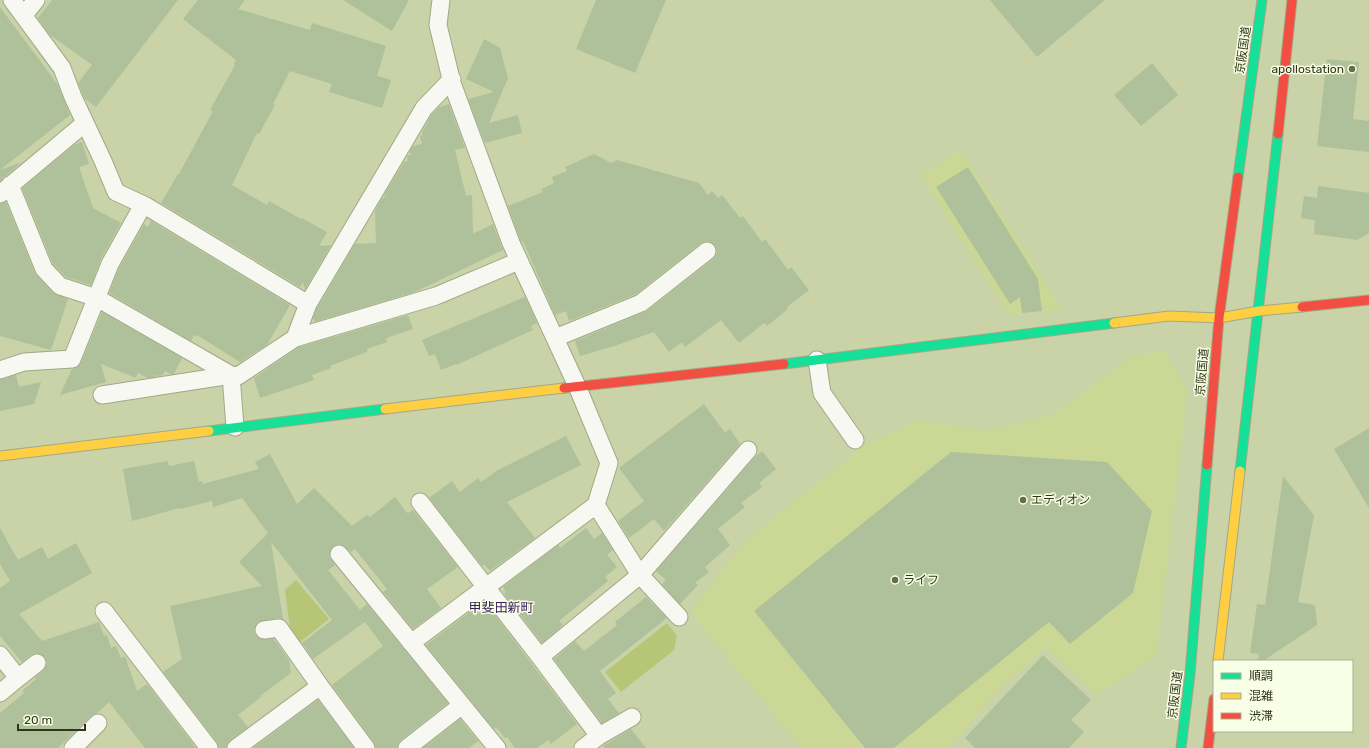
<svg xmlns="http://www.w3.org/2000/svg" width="1369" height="748" viewBox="0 0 1369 748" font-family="Rubik,'Noto Sans JP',sans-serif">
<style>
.built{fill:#cbd895}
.green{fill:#b7c576}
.building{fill:#aec19a}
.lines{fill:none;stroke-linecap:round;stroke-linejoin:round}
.street-casing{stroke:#a1a886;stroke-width:19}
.fast-casing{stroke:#a1a886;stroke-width:11}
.slow-casing{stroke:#a1a886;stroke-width:11}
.jam-casing{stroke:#a1a886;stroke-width:11}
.street{stroke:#f7f8f2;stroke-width:17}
.fast{stroke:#16e098;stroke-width:9}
.slow{stroke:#ffcf43;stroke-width:9}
.jam{stroke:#f24e42;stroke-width:9}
.poi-dot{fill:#666d49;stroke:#f9fee7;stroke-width:1.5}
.labels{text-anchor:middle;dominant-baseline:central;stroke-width:3;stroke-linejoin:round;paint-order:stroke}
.street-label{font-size:12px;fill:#303616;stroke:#f9fee7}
.poi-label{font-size:12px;fill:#303616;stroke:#f9fee7;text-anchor:start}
.neighbourhood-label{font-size:13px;fill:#351e58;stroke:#f9fee7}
</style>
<rect width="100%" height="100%" fill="#cad2a8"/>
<!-- built -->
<path class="built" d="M961,150l101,159 -53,7 -88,-141z
M1164,351l24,40 -32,265 -60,39 -50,-48 -50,45 -47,56h-148l-110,-135 50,-69 124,-99 53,-25 69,11 63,-15 82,-60z"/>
<!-- green -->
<path class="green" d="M296,580l33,39 -29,23 -10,-13 -5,-39z
M667,623l10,13 -3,14 -53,42 -16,-20z"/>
<!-- building -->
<path class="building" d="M52,0h126l-82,107 -11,-8 -7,-16 14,-18 -43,-31 -11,-16z
M198,0h47l-7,9 72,21 2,-7 74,23 -9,30 14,4 -9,28 -53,-16 3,-8 -42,-13 -17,33 2,1 -16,29 -2,-1 -25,52 35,20 2,-4 32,18 1,-1 25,14 -8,14 12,-1 -26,45 -2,-8 -3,5 -139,-84 17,-29h1l34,-63 -3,-1 25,-45 -1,-1 2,-4 -53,-41z
M343,0h66l-17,31z
M596,0h70l-31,73 -59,-24z
M990,0h115l-68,57z
M0,7l58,78 12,30 -70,55z
M484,39l16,9 8,30 -19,45 29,-8 4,18 -37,10 -17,-44 26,-7 -28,-13z
M1327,59l32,3 -6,57 16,2v31l-52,-6z
M1152,63l26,32 -37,31 -27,-31z
M449,104l16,44 -10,2 11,46 6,-1 1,39 20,-10 10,26 -88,42 -100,30 -2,-4 4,-10 38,-64 21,-1 -1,-32 7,-13h3l-1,-3 20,-33 4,-1 -1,-5 4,-2 -1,-3 3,-5 9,-2 -2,-8 3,-1 -1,-3 10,-18 7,-7z
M82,142l7,22 -10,3 14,41 28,15 -20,36 -10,26 -25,-8 -13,-13 -31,-76 52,-43z
M594,154l17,9 6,-3 82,23 9,12 4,-4 6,7 4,-3 18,23 3,-2 19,26 3,-3 23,31 3,-3 18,23 -22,17 1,2 -21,17 -3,-3 -25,20 -18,-23 -36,27 -3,-5 -13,10 -15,-20 -40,14 -34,10 -5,-15 72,-30 66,-52 3,-4 1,-5 -2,-5 -4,-3 -6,-1 -4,2 -65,51 -67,27 -3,-10 -11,4 -32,-74 -2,1 -1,-3 -12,-33 35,-14 -2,-3 13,-6 -2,-6 15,-6 -2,-4z
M22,162l-20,17 -2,2v-11z
M968,167l70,112 4,32 -20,2 -2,-16 -10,7 -74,-117z
M1318,186l51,7v40l-12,7 -43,-6 1,-14 -14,-2 3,-22 13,2z
M6,202l29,71 18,20 15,6 -17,51 -51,-14v-132z
M151,221l139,84 -23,40 -27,17 -43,-27 -1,2 -2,-2 -3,6 -82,-48 10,-25 25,-44 4,3z
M525,297l12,26 -6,3 2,4 -77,35v-1l-15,6 -6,-16 -6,2 -7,-16z
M102,312l80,46 -8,16h-3l-6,-3 -2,4 -5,1 -3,-1v2l-7,1 -10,-5 -2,5 -35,-14 5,18 -46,13 12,-26 5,-2 4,-4z
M408,315l5,14 -27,9 1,4 -20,7v3l-37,14 1,2 -19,7 2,5 -54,18 -6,-20 45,-31z
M16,375l3,12 22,-5 -7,22 -34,7v-31z
M704,404l21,29 5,-4 10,15 -76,87 -10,-12 -25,19 -11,-17 26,-20 -25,-33z
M1369,428v80l-35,-59z
M566,436l15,29 -74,37 28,36 -45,33 -6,-7 -2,2 -53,-68 23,-17 8,11 18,-14 3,4 17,-12z
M762,451l14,18 -17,14 3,4 -21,16 4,4 -27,22 12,16 -25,22 4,5 -14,11 3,2 -18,19 -18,-20 4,-4 -10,-9 99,-114z
M951,452l156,10 45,49 -19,82 -63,51 -21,-22 -155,126h-29l-111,-137z
M270,454l27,50 17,-16 38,38 15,-11 3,2 25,-20 12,16 6,-3 45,57 -31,22 14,19 -28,21 -30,-37 4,-3 -32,-40 -4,3 -8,-7 -5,-1 -5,2 -3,5 -1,5 6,9 -7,5 32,40 7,-6 81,99 -47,37 -3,4 -1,4h-21l-2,-6 -42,-57 51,-39 -18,-24 -52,37 -11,-16 30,-23 -61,-78 12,77 -5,-1 -20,4 -3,5 -1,5 2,4 5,3h13l15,21 2,13 -31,23 1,1 -23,18 10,12 -18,13 -3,4 -1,4h-7l-2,-6 -54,-70 19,-13 -12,-53 92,-20 -23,-24 29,-29 -26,-35 -29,9 -1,-6 -32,8v-1l-48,13 -9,-52 45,-8 1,5 25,-5 5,21 3,-1 1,3 56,-15 -4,-7z
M1283,476l31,39 -16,87 17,3 2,20 -54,36h-5l1,-7 -9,-1 7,-49 8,1z
M0,528l18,32 24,-13 6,12 28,-16 16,30 -73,41 23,27 57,-19 5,14 3,-1 4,13 5,-2 5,12 4,-2 12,35 10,-7 49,64h-51l-36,-46 -12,11 -6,3 -33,32h-58v-35l24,-20 -2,-2 14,-12 -1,-1 8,-7 3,-5 1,-4 -2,-5 -5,-3 -4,-1 -5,2 -9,7 -22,-26v-48l10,-7 -10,-17z
M586,528l8,11 8,-6 11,17 -5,4v2l9,11 -12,10 3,4 -49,40 4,4 -21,18 -38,-49 2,-2 -3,-5 55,-42 2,3z
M646,597l21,21 -67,53 16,22 -8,6 11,14 -17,10 -48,-64 21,-18 9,10 33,-26 -2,-3z
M488,606l89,118 -26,20 -3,-4 -11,8h-22l-8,-11 -2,1 -9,-11 -2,2 -68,-84 45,-34 4,5z
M1043,655l48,45 -20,20 13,12 -15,16h-94l-10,-10z
M318,700l36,48h-101z
M460,719l18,22 -9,7h-46z
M631,729l15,19h-41l-2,-2z"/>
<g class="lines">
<defs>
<path id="street" d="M12,0l50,68 11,29 30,64 13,31 30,14 162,98 -13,34
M24,15l12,-15
M10,185l34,84 16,17 37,12 134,77 4,52
M0,194l85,-71
M308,304l116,-196 28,-29
M555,338l86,-35 66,-52
M817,360l5,33 33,47
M0,370l24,-8 48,-3 38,-95 33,-59
M102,395l129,-20 7,1 57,-38 141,-42 83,-35
M420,502l120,155 59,79
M596,505l44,70 39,42
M339,554l158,194
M104,611l105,137
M264,630l15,-2 41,58 46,62
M411,643l185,-138 13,-42 -32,-77 -66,-143 -59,-160 -14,-58 3,-25
M0,655l18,23 -18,15
M540,657l100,-82 108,-125
M18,678l19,-15
M73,748l25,-25
M236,748l84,-62
M407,748l55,-43
M583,748l16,-12 33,-19"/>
<path id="fast" d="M1238,177l24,-177
M784,364l330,-41
M209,431l176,-22
M1240,471l38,-337
M1181,748l9,-74 17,-209"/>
<path id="slow" d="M1114,323l55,-7 50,2 40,-7 43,-4
M385,409l179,-21
M0,456l209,-25
M1218,661l22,-190"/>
<path id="jam" d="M1278,134l14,-134
M1302,307l67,-7
M564,388l220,-24
M1207,465l12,-147 19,-141
M1208,748l6,-49"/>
</defs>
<!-- street casing -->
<use href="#street" class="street-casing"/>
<!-- fast casing -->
<use href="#fast" class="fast-casing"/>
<!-- slow casing -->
<use href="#slow" class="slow-casing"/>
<!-- jam casing -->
<use href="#jam" class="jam-casing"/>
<!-- street -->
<use href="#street" class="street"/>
<!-- fast -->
<use href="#fast" class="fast"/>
<!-- slow -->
<use href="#slow" class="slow"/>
<!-- jam -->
<use href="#jam" class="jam"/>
</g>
<!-- markers -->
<g class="poi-dot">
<circle cx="1352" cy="69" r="4"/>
<circle cx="1023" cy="500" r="4"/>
<circle cx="895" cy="580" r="4"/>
</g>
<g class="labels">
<!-- street labels -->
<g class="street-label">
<text transform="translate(1243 50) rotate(-82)">京阪国道</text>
<text transform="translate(1202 372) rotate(-85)">京阪国道</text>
<text transform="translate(1175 695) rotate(-83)">京阪国道</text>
</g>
<!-- poi labels -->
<g class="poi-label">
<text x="1344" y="69" text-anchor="end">apollostation</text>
<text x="1031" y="500">エディオン</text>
<text x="903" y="580">ライフ</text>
</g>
<!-- neighbourhood labels -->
<g class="neighbourhood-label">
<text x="501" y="607">甲斐田新町</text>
</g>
</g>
<!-- legend -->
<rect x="1213" y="660" width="140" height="72" fill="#f9fee7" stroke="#a9ae93"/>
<rect x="1221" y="673" width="20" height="6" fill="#16e098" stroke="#a9ae93"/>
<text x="1249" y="680" font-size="12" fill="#303616">順調</text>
<rect x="1221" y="693" width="20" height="6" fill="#ffcf43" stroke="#a9ae93"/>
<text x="1249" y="700" font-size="12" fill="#303616">混雑</text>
<rect x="1221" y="713" width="20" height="6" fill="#f24e42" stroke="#a9ae93"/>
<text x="1249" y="720" font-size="12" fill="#303616">渋滞</text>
<!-- scale -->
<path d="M18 724v6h67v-6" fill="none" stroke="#303616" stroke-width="2"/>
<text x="24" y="724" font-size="12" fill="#303616" stroke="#f9fee7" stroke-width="3" paint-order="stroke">20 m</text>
</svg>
